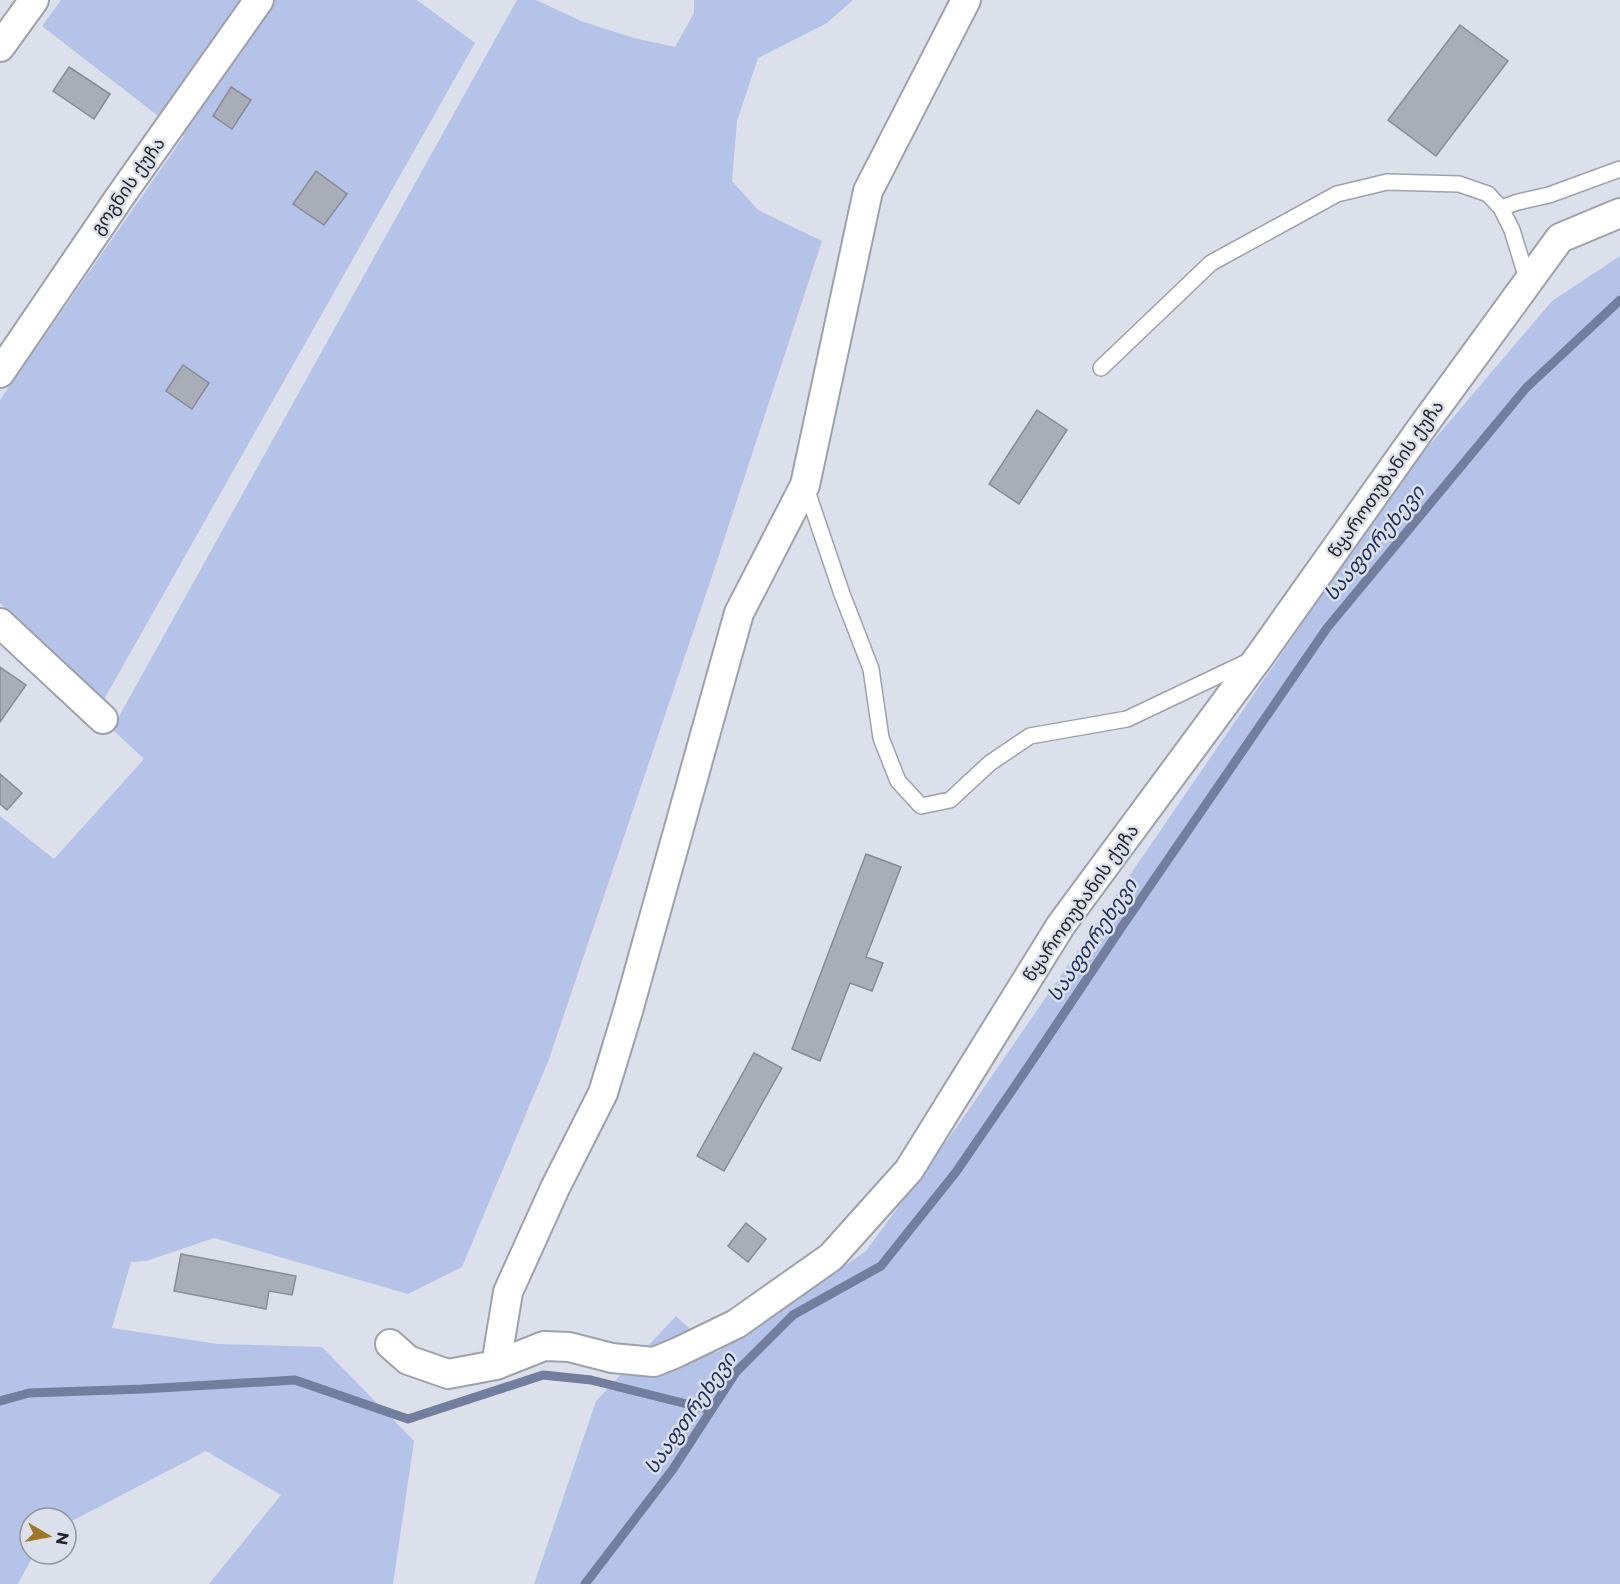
<svg xmlns="http://www.w3.org/2000/svg" width="1620" height="1584" viewBox="0 0 1620 1584" font-family="Montserrat,'Noto Sans Georgian',sans-serif">
<style>
.green{fill:#b4c3e7}
.lines{fill:none;stroke-linecap:round;stroke-linejoin:round}
.stream{stroke:#727e9d;stroke-width:9}
.building{fill:#a9adb7;stroke:#878b95;stroke-width:1.5}
.lane-casing{stroke:#9da1ab;stroke-width:18}
.street-casing{stroke:#9da1ab;stroke-width:32}
.lane{stroke:#fff;stroke-width:15}
.street{stroke:#fff;stroke-width:28}
.labels{text-anchor:middle;dominant-baseline:central;stroke-width:5;stroke-linejoin:round;paint-order:stroke}
.street-label{font-size:18px;fill:#222428;stroke:#dce0eb}
.water-label{font-size:20px;font-style:italic;fill:#1e2e63;stroke:#dce0eb}
</style>
<rect width="100%" height="100%" fill="#dce0eb"/>
<!-- green -->
<path class="green" d="M61,0h356l58,43 -373,660 -102,-100v-203l184,-264 -142,-110z
M517,0h19l45,21 53,17 41,9 19,-34v-13h159l-26,23 -69,35 -21,63 -5,60 26,29 64,31 -107,326 -166,492 -87,208 -54,27 -194,-56 -68,23 -15,1 -19,66 106,16 104,3 92,94 -21,143h-184l72,-89 -75,-44 -140,73v-6h-36v36h4l-16,30h-18v-768l54,43 90,-100 -32,-30z
M1620,256v1328h-1086l62,-183 80,-85 40,37 150,-102 95,-130 444,-647 147,-173z"/>
<g class="lines">
<!-- stream -->
<path class="stream" d="M0,1401l29,-8 114,-4 152,-9 113,39 135,-44 48,5 120,30
M585,1584l88,-115 63,-97 57,-57 88,-49 75,-94 72,-105 93,-139 206,-300 199,-240 94,-88"/>
</g>
<!-- building -->
<path class="building" d="M1460,25l48,36 -72,95 -48,-36z
M69,67l41,27 -16,25 -41,-28z
M231,87l20,13 -19,29 -19,-13z
M316,171l31,23 -23,31 -31,-21z
M183,365l26,18 -17,26 -26,-18z
M1037,410l30,20 -48,74 -30,-20z
M0,667l26,18 -26,37z
M0,774l22,19 -15,17 -7,-6z
M866,854l35,13 -35,90 17,6 -11,28 -22,-8 -30,78 -28,-12z
M754,1053l28,15 -58,103 -27,-15z
M746,1223l20,16 -18,23 -20,-16z
M181,1254l115,22 -4,19 -23,-4 -3,18 -92,-18z"/>
<g class="lines">
<defs>
<path id="lane" d="M1501,208l17,-6 31,-7 71,-26
M1101,368l110,-105 126,-69 50,-12 72,2 29,10 13,14 11,22 16,52
M805,485l37,109 29,75 10,69 17,43 23,25 29,-6 40,-37 40,-27 97,-17 122,-58"/>
<path id="street" d="M0,47l34,-47
M0,373l119,-175 140,-198
M0,623l103,96
M390,1344l18,16 40,14 48,-9 48,-19 25,1 43,11 42,4 22,-9 60,-29 95,-67 78,-87 152,-245 198,-268 161,-227 140,-192 60,-25
M496,1365l12,-73 47,-104 48,-95 25,-82 111,-398 66,-128 63,-294 98,-191"/>
</defs>
<!-- lane casing -->
<use href="#lane" class="lane-casing"/>
<!-- street casing -->
<use href="#street" class="street-casing"/>
<!-- lane -->
<use href="#lane" class="lane"/>
<!-- street -->
<use href="#street" class="street"/>
</g>
<g class="labels">
<!-- street labels -->
<g class="street-label">
<text transform="translate(128 186) rotate(-55)">გოგნის ქუჩა</text>
<text transform="translate(1386 479) rotate(-55)">წყაროთუბანის ქუჩა</text>
<text transform="translate(1081 903) rotate(-55)">წყაროთუბანის ქუჩა</text>
</g>
<!-- water labels -->
<g class="water-label">
<text transform="translate(1374 543) rotate(-50)">სააფთრეხევი</text>
<text transform="translate(1092 940) rotate(-56)">სააფთრეხევი</text>
<text transform="translate(690 1413) rotate(-55)">სააფთრეხევი</text>
</g>
</g>
<!-- north arrow -->
<g transform="translate(48 1536) rotate(100)"><circle r="28" fill="#dce0eb" stroke="#92959d" stroke-width="1.5"/>
<path d="M0-4.5L10 22L0 15L-10 22Z" fill="#9f7725"/>
<text y="-9" font-size="16" font-weight="bold" text-anchor="middle" fill="#222428">N</text>
</g>
</svg>
